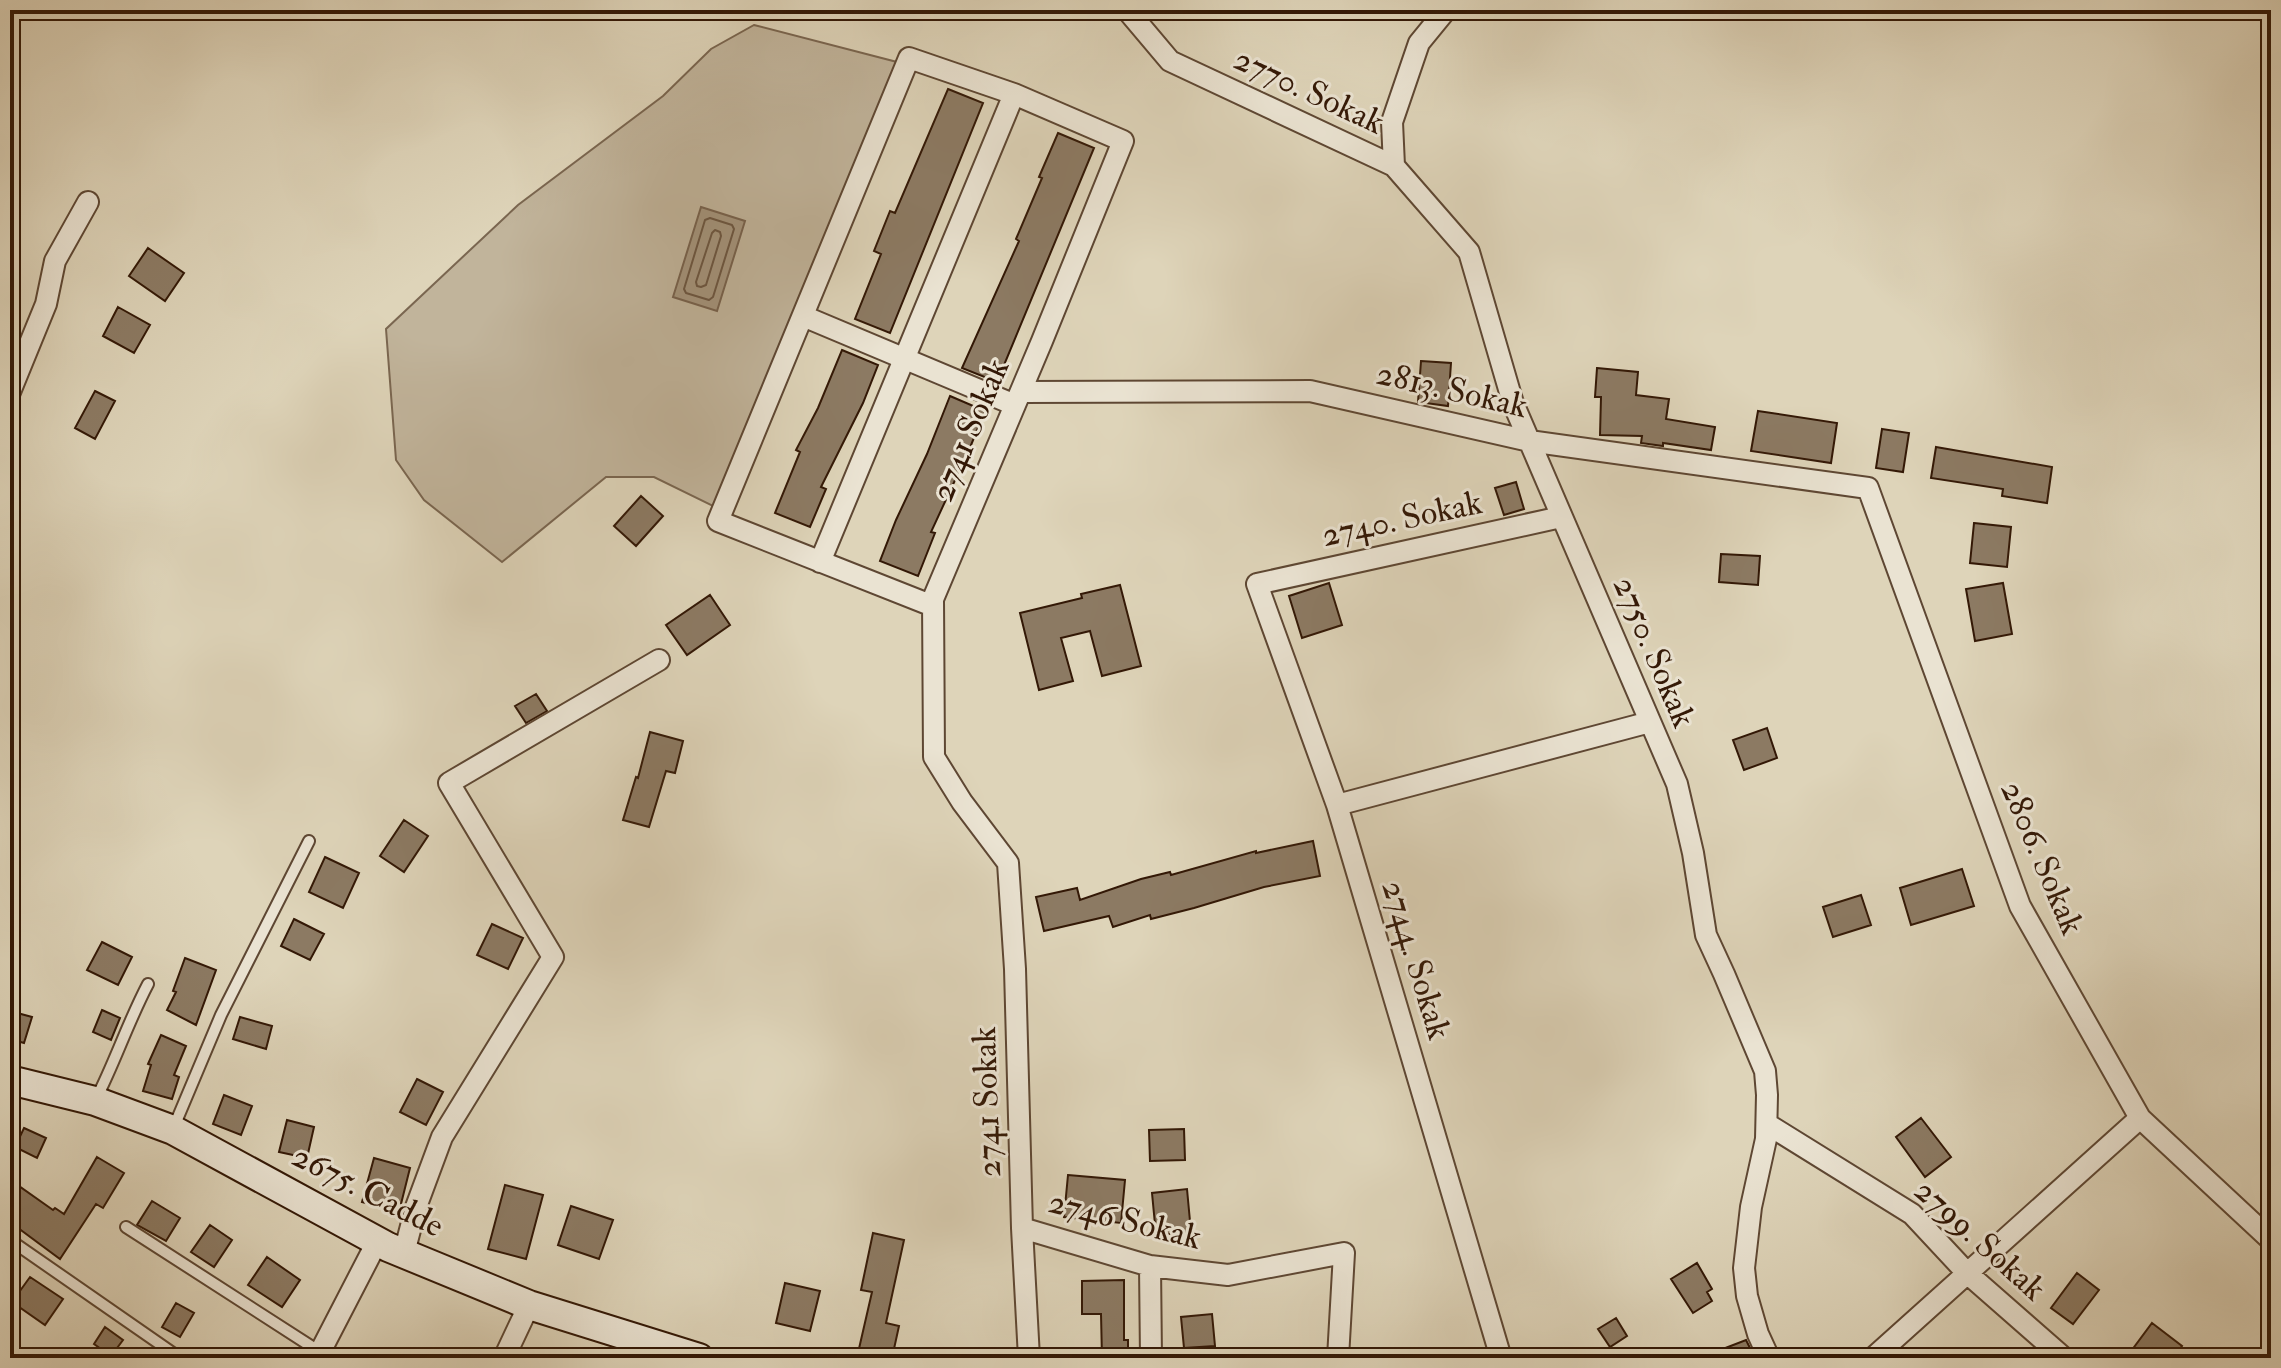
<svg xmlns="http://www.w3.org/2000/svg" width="2281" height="1368" viewBox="0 0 2281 1368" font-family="'IM FELL Double Pica',serif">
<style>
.green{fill:#c1b49b;stroke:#7a6650;stroke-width:2}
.water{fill:#a4947c;stroke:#77624d;stroke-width:2}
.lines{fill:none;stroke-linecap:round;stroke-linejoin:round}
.shore{stroke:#6c5641;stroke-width:2}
.building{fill:#8c7a63;stroke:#331806;stroke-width:2}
.lane-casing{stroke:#5e4733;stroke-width:14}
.street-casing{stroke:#5e4733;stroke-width:24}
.secondary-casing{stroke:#331806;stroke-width:32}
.lane{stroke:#eae3d2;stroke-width:10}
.street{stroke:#eae3d2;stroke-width:20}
.secondary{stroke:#eae3d2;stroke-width:28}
.labels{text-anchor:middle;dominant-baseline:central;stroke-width:6;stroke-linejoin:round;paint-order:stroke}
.street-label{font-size:34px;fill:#331806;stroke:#eae3d2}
</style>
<rect width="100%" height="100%" fill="#ded4b9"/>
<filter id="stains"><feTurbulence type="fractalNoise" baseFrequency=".0025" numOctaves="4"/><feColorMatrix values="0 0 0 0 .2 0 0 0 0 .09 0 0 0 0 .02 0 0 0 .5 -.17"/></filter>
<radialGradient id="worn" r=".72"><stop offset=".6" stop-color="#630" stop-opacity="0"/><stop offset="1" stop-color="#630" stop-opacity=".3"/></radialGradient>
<!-- green -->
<path class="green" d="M754,25l143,37 -180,446 -63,-31h-48l-104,85 -78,-62 -28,-40 -10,-131 132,-124 145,-109 48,-47z"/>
<!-- water -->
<path class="water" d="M701,207l44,14 -28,90 -44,-14z"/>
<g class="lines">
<!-- shore -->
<path class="shore" d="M710,218l22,7 2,4 -21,68 -4,3 -23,-7 -2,-4 21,-69z
M715,230l5,2 1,4 -15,49 -5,2 -4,-1 -1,-4 16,-49z"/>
</g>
<!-- building -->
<path class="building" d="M948,89l35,14 -93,230 -35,-14 26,-65 -7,-3 16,-40 5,2z
M1058,133l36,15 -97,234 -35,-14 57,-127 -3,-2 26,-61 -3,-1z
M148,248l36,25 -19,28 -36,-25z
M118,307l32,18 -16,28 -31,-17z
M842,350l36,15 -15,38 -42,84 5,2 -16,38 -35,-14 25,-61 -4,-2 22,-42z
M1421,361l30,2 -3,43 -30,-4z
M1597,368l41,4 -2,23 33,4 -3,20 49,8 -4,23 -48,-7v3l-22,-3 1,-7 -42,-1 1,-38h-6z
M95,391l20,10 -20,38 -20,-11z
M950,396l35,15 -16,39 -38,82 4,1 -17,43 -38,-15 16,-41 31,-66z
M1758,411l79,12 -6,40 -80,-12z
M1882,429l27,4 -6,39 -27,-4z
M1936,447l116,20 -5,36 -45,-7 1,-7 -72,-11z
M1516,482l8,27 -20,6 -9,-27z
M641,496l22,20 -27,30 -22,-20z
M1974,523l37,4 -4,40 -37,-4z
M1721,554l39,2 -2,29 -39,-3z
M1329,583l13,42 -40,13 -13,-42z
M2003,583l9,51 -37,7 -9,-52z
M1120,585l21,81 -39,10 -12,-45 -29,7 12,43 -34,9 -19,-77 62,-15 -1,-4z
M710,595l20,30 -43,30 -21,-30z
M536,694l11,17 -21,12 -11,-17z
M1767,728l10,30 -33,12 -11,-30z
M650,732l33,9 -8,32 -9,-2 -17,56 -26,-7 13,-43 2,1z
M404,820l24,16 -24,36 -24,-16z
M1313,841l7,35 -56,11 -70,21 -43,11 -1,-4 -37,12 -4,-11 -65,15 -8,-34 41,-9 3,12 61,-21 29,-7 1,3 85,-24v2z
M325,857l34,16 -16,35 -34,-16z
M1962,869l12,37 -63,19 -11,-37z
M1861,895l10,30 -38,12 -10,-30z
M294,919l30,15 -14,26 -29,-14z
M492,924l31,14 -15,31 -31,-14z
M102,942l30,15 -14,28 -31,-15z
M185,958l31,12 -20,55 -29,-15 9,-18 -3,-1z
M102,1010l18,8 -9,22 -18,-8z
M10,1011l22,6 -8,26 -14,-4z
M240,1017l32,9 -6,23 -33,-10z
M161,1035l25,11 -12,29 5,2 -7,22 -29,-8 8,-26 -3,-1z
M417,1079l26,13 -17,33 -26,-13z
M224,1095l28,11 -11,29 -28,-11z
M1921,1118l30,39 -26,20 -29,-40z
M287,1120l27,7 -7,31 -28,-6z
M24,1128l22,10 -9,20 -22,-11z
M1184,1129l1,31 -35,1 -1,-31z
M97,1157l27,16 -21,35 -7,-4 -36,55 -50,-37v-30l6,-8 37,26 2,-2 9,6z
M374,1158l36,10 -11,44 -37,-10z
M1068,1175l57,5 -4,43 -57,-6z
M505,1185l38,10 -17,64 -38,-10z
M1187,1189l4,43 -35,3 -4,-42z
M152,1201l28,17 -14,23 -29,-16z
M571,1206l42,14 -14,39 -41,-14z
M210,1225l22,15 -18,27 -23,-15z
M873,1233l31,7 -18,83 13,3 -7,32h-13l-21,-5 14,-61 -11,-2z
M267,1257l33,23 -18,27 -34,-22z
M1697,1263l15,26 -5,3 5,9 -19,12 -22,-34z
M2077,1273l22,17 -26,34 -22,-16z
M30,1277l33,22 -18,26 -33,-23z
M1124,1280v60h4v18h-26l-1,-44h-19v-33z
M785,1283l35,8 -10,40 -34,-8z
M176,1303l18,10 -14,24 -18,-10z
M1212,1314l3,32 -31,2 -3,-31z
M1616,1318l11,18 -17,11 -12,-18z
M2152,1323l30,23 -9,12h-47z
M105,1327l18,13 -12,16 -17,-12z
M1746,1340l9,18h-53v-1z"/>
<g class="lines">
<defs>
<path id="lane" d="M96,1099c19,-37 32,-77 52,-115
M173,1129l48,-114 88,-174
M126,1227l194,125
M10,1240l170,118"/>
<path id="street" d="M1127,10l43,51 224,105
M1446,10l-27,33 -27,79 2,44 75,86 44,151 164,381 16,69 13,82 18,39 41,97 2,24 -1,44 -15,68 -7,61 3,28 11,38 11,24
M803,316l212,89
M10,392l36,-88 9,-43 33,-59
M1021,392l289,-1 219,50 339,47 152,418 120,212 131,122
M820,562l194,-468 109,47 -81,200 -109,258 1,158 28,45 46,61 7,106 7,259 7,130
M933,606l-215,-85 191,-463 105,36
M1337,805l313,-83
M1767,1124l145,90 55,59 97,85
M1022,1228l128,38 78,9 116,-22 -6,105
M404,1253l12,-46 26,-70 111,-180 -104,-174 210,-123
M1150,1266l1,92
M317,1358l61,-118
M504,1358l25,-53
M1501,1358l-164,-553 -80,-221 304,-67
M1873,1358l267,-240"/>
<path id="secondary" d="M10,1080l85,21 78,29 215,117 141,58 170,53"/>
</defs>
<!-- lane casing -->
<use href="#lane" class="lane-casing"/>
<!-- street casing -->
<use href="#street" class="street-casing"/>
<!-- secondary casing -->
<use href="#secondary" class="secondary-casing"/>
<!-- lane -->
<use href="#lane" class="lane"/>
<!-- street -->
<use href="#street" class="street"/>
<!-- secondary -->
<use href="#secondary" class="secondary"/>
</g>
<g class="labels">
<!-- street labels -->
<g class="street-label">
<text transform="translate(1309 91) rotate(25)">2770. Sokak</text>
<text transform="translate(1452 390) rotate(13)">2813. Sokak</text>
<text transform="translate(970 430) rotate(-67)">2741 Sokak</text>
<text transform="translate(1402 519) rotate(-12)">2740. Sokak</text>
<text transform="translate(1654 652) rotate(67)">2750. Sokak</text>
<text transform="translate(2042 858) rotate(67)">2806. Sokak</text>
<text transform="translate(1416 960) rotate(73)">2744. Sokak</text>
<text transform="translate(987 1102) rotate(-92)">2741 Sokak</text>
<text transform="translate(368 1191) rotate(27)">2675. Cadde</text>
<text transform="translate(1125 1220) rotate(14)">2746 Sokak</text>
<text transform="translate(1980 1240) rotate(42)">2799. Sokak</text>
</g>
</g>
<!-- margin -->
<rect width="2281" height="1368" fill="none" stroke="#ded4b9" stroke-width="40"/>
<rect x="12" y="12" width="2257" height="1344" fill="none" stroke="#331806" stroke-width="4"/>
<rect x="20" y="20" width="2241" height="1328" fill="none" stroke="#331806" stroke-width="2"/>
<rect width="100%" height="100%" filter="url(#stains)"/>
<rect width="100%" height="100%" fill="url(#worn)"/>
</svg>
